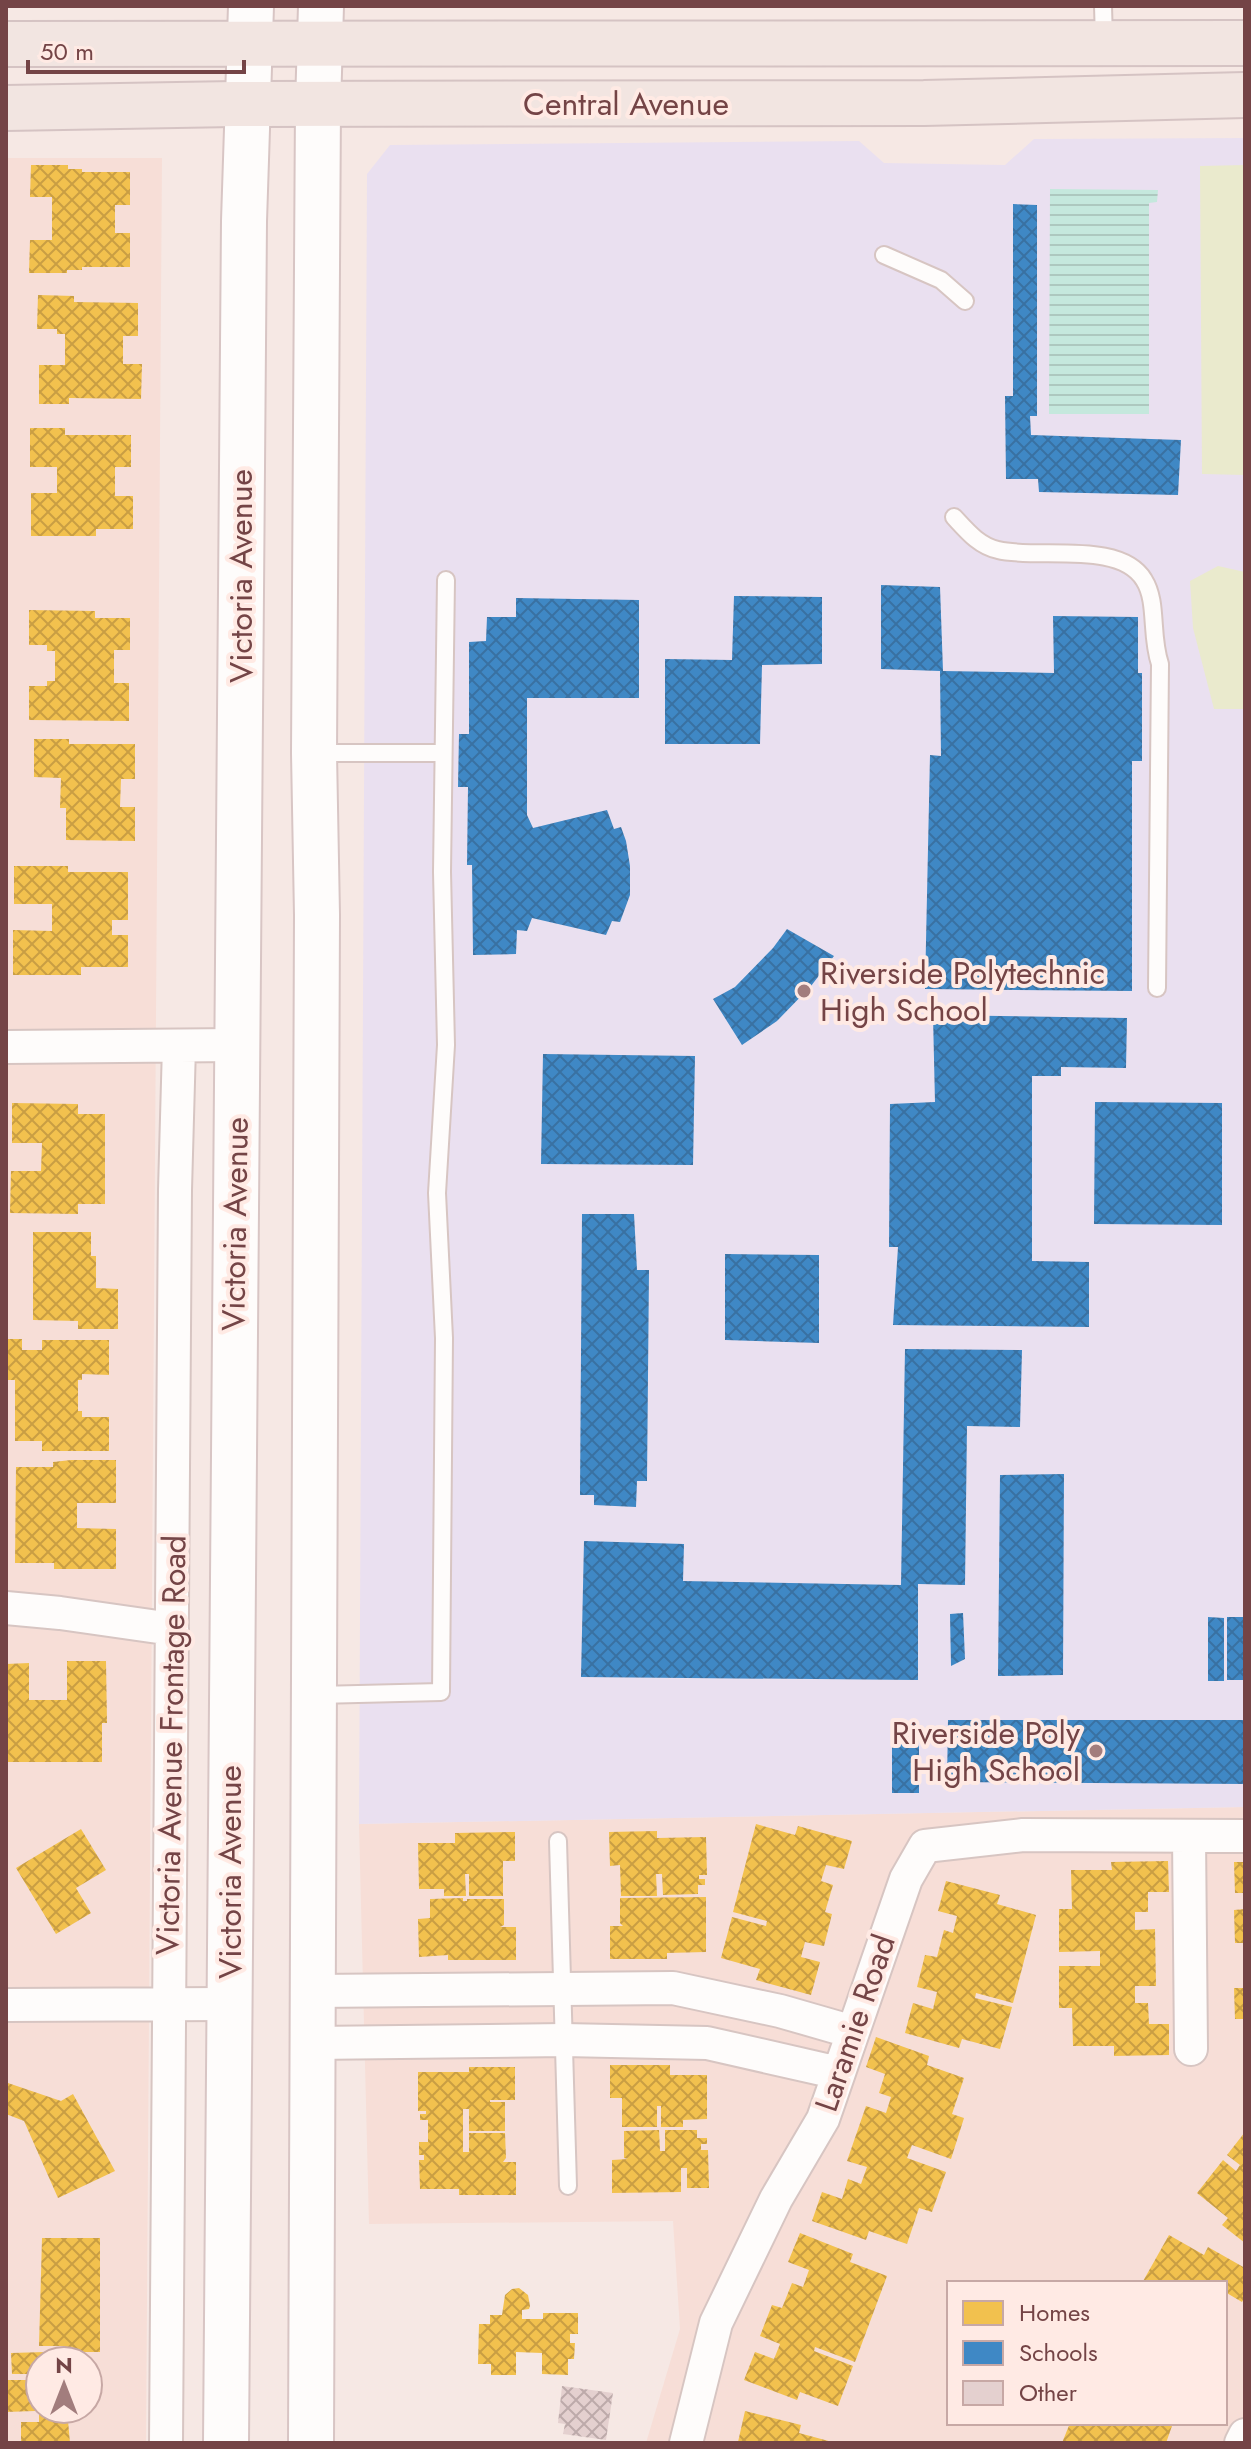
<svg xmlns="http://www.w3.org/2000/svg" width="1251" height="2449" viewBox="0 0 1251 2449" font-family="Jost,sans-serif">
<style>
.residential{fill:#f7ded7;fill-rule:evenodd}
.education{fill:#eae0f0}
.garden{fill:#eaeacd}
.water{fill:url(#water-rules)}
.homes{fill:url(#homes-cross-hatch)}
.schools{fill:url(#schools-cross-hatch)}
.building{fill:url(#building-cross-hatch)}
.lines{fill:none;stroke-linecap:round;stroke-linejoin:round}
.service-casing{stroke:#d7c5c2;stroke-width:20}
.minor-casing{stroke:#d7c5c2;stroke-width:36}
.secondary-casing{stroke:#d8c5c4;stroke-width:48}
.primary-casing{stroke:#d5c3c3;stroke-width:48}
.service{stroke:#fefcfb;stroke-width:16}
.minor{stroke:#fefcfb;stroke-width:32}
.secondary{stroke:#fefcfb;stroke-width:44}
.primary{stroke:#f2e5e1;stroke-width:44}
.poi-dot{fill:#a27d7d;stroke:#ffeae4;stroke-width:3}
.labels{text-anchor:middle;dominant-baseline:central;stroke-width:8;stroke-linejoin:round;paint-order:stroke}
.street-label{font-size:32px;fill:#744446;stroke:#ffeae4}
.poi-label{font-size:32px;fill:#744446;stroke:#ffeae4;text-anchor:start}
</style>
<defs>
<pattern id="water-rules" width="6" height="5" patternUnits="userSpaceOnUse" patternTransform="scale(2)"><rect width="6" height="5" fill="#c5e8dd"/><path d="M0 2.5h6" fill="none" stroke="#adc8bf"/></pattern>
<pattern id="homes-cross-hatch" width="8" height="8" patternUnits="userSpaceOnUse" patternTransform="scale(2)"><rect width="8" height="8" fill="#f2c14e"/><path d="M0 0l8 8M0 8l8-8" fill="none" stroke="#c99e43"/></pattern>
<pattern id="schools-cross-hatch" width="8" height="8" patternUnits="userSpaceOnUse" patternTransform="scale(2)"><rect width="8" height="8" fill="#3f88c5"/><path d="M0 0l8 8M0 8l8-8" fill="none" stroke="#3971a2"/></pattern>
<pattern id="building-cross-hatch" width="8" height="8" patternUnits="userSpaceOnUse" patternTransform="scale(2)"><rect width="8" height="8" fill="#e4d0cf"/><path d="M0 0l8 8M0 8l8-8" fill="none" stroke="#bdaaaa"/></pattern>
</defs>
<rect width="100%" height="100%" fill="#f6e8e4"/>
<!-- residential -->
<path class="residential" d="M6,158h156l-16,2285h-140zM40,2361h48v48h-48z
M1245,1807v636h-599l34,-114 -7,-108 -304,3 -10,-400zM949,2283h276v140h-276z"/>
<!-- education -->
<path class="education" d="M1245,138v1669l-886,17 8,-1650 23,-29 469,-4 25,22 121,2 29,-26z"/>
<!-- garden -->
<path class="garden" d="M1245,165v310l-43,-1 -2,-308z
M1218,566l27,6v137h-31l-21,-81 -3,-47z"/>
<!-- water -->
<path class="water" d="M1050,189l108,1 -1,12 -8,1v211h-100z"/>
<!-- homes -->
<path class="homes" d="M31,165h37v4h14v3h48v33h-15v28h15v34h-48v3h-15v3h-38l1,-33h22v-43h-22z
M38,295l36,1v6l64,1v33h-15v28h19l-1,35 -72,-1v6h-30v-39h26v-31h-8v-5h-20z
M30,428h35v7h66v32h-16v29h18v33h-37v7h-65v-43h26v-26h-27z
M29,610l66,1v7h35v32h-16v33h15v38l-100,-1v-34h18v-5h8v-30h-8v-6h-18z
M34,739h35v5h66v35h-14l-1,28h15v34l-69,-1v-32h-6l1,-30 -27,-1z
M14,866h54v6h60v48h-16v15h16v32h-47v8h-68v-45l39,1v-27h-38z
M12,1103l66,1v10h27v90h-27v10l-68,-1 1,-42h30l1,-28h-30z
M33,1232h58v24h5v32l22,1v40h-40v-8l-45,-1z
M6,1339h16v11h20v-10h67v35l-27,-1v6h-4v31h4v6h27v34h-67v-10h-27v-61h-9z
M71,1460h45v43h-39v25l39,1v40h-62v-6h-39l1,-96h37v-5z
M67,1661h39l1,62h-5v39h-96v-98l23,-1v37h38z
M756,1824l39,11 3,-9 54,15 -8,28 -18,-4 -5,16 12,4 -8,27 7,2 -8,32 -19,-4 -4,15 19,5 -9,33 -55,-15 4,-11 -39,-11 11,-41 34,9 1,-5 -34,-9z
M81,1829l25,41 -30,18 15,25 -35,21 -40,-66z
M657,1831v7l49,-1 1,38h-8v4h6v6h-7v9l-35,1 -1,-21h-6l1,22h-36l-1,-31 -10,1 -1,-34z
M515,1832v29h-12v35h-34v-22h-4l1,22h-22v-7h-25l-1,-46h37v-10z
M1168,1861l1,31h-21v20h-13v18l20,-1 1,57h-21v17h13l1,21h20v31l-55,1v-10h-41l-1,-38h-13v-42h41v-15l-41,1v-43h13l-1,-39h41l-1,-8z
M1234,1862h11v31h-10z
M946,1881l54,14 -3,9 39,11 -23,88 -37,-10 -1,5 37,9 -12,42 -38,-10 -3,9 -54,-15 8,-30 20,6 4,-17 -20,-5 8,-32 12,2 7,-27 9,3 4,-17 -19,-5z
M706,1897v55l-39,1v6h-57v-33h13l-3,-3v-25z
M463,1898v3h4v-2h37v26l-4,2h16v33h-68v-5l-29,2 -1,-38 12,-1v-19z
M1245,1909v34h-10l-1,-33z
M1234,1988h11v31h-10z
M876,2037l53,19 -2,9 37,13 -12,36 12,4 -13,41 -39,-14 -5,13 39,14 -14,40 -13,-4 -12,36 -38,-13 -3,9 -54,-19 10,-29 20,7 6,-20 13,5 6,-17 -20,-6 19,-55 20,7 5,-16 -12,-4 6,-19 -19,-7z
M610,2065h60v10h37v44l-24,1v7h-22v-21h-4v21h-35v-29h-12z
M469,2067h46v33h-25v2h15v29h-36v-22h-6v43h6v-19h36l1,25 -3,4h13v33h-57v-6h-39l-1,-29h5v-5h-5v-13h9v-22h-8v-6h6v-3h-8v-39h51z
M8,2083l53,18 12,-7 42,77 -57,27 -34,-77 -18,-7z
M659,2130l1,21h5v-21h32v8h10v6h-6v6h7l1,38h-22v-20h-6v24l-69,1v-33l16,-1 -4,-1v-27z
M1245,2132v111l-23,-18 6,-7 -31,-25 26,-33 13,11 4,-6 -13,-10z
M800,2233l53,21 -3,8 37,14 -32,86 -40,-15 -1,4 39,15 -15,40 -38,-14 -3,8 -53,-20 11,-28 19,7 6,-15 -20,-8 12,-31 10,3 10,-25 11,4 6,-17 -21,-8z
M1169,2235l35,20 4,-8 37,21v29l-3,5 -17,-10v-9h-83z
M42,2238h58v114h-35v-6h-26z
M519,2288l9,7 2,11 -1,3 -7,1v9h21v-6h35v21h-8v9h5l-1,16h-6v16l-26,-1v-21l-26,-1v23h-25v-11h-13l1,-40h11v-9h12l3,-20 7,-6z
M45,2352l1,9h-6v13h-28l-1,-21z
M6,2380h29v31l-29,1z
M39,2409h28l3,34h-49v-21h18z
M745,2411l56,14 -2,8 37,10 -98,-1z
M1070,2423h95l7,3 -6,17h-104z"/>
<!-- schools -->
<path class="schools" d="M1013,204l24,1v211h-7l1,19 150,5 -3,55 -139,-3 -1,-13h-32l-1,-83h8z
M881,585l59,2 3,84 111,2 -1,-57 85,1v56h4v88h-10v230l-207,-2 5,-234 11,1 -1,-85 -59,-2z
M734,596l88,1v67l-60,1 -2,79h-95v-85l67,1z
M516,598l123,2v98h-112v117l6,13 74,-18 7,19 7,-2 5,14 4,25v29l-10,27 -8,-1 -6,14 -74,-17 -5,13 -10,-1 -1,24 -43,1 -1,-90h-5l1,-78h-10l1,-53h10v-92l17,-1 1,-24h29z
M787,929l47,27 -23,30 -34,35 -35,24 -29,-46 22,-12 38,-39z
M933,1015l194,3 -1,50 -65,-1v9h-29v185l57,1v65l-196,-2 5,-78h-9l1,-143 45,-2z
M543,1054l152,2 -2,109 -152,-1z
M1095,1102l127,1v122l-128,-1z
M582,1214h52l3,56h12l-2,211h-10l-1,26 -42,-2v-10h-14z
M725,1254l94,1v88l-94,-3z
M905,1349l117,1 -2,77 -53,-1 -2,159 -47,-1v96l-337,-3 3,-136 100,3 -1,37 218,4z
M1064,1474l-1,201 -65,1 2,-201z
M963,1613l2,46 -14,7 -1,-52z
M1208,1617l16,1v63h-16z
M1227,1617h18v63h-18z
M948,1720h297v64l-298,-2z
M892,1724h27v69h-27z"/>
<!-- building -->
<path class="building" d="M562,2386l51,7 -7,47 -43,-6 2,-10 -7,-1z"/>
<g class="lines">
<defs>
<path id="service" d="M1103,6l1,34
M884,255l57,25 24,21
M954,517c13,14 25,29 44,33 40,10 122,-10 146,30 14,22 6,55 16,84l-3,324
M316,753h126
M317,1695l124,-3 3,-354 -7,-145 9,-148 -4,-173 4,-292
M558,1841l10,345"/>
<path id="minor" d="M6,1047l231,-2
M6,1608l54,5 112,16
M1189,1836l2,213
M314,1991l359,-3 107,23 73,21
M6,2005l223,-1
M313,2043l251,-3 143,3 132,30
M166,2443l9,-1253 4,-144
M686,2443l30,-120 60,-124 47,-80 83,-240 19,-33 98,-11 222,1
M1241,2443l4,-8"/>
<path id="secondary" d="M226,2443l18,-2222 7,-215
M311,2443l6,-1528 -3,-162 4,-648 3,-99"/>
<path id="primary" d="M6,44l1239,-1
M6,108l228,-4 690,-1 321,-8"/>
</defs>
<!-- service casing -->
<use href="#service" class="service-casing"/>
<!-- minor casing -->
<use href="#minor" class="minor-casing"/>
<!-- secondary casing -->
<use href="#secondary" class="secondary-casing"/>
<!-- primary casing -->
<use href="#primary" class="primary-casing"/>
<!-- service -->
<use href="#service" class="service"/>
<!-- minor -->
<use href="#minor" class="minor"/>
<!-- secondary -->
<use href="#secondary" class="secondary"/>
<!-- primary -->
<use href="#primary" class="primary"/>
</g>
<!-- markers -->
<g class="poi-dot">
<circle cx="804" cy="991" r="8"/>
<circle cx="1096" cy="1751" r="8"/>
</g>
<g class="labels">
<!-- street labels -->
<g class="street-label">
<text x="626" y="104">Central Avenue</text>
<text transform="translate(241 576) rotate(-90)">Victoria Avenue</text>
<text transform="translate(235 1224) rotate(-89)">Victoria Avenue</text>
<text transform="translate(171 1745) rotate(-89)">Victoria Avenue Frontage Road</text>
<text transform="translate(230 1872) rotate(-90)">Victoria Avenue</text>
<text transform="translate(855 2023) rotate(-71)">Laramie Road</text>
</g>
<!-- poi labels -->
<g class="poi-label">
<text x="820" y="973">Riverside Polytechnic<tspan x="820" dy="37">High School</tspan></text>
<text x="1080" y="1733" text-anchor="end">Riverside Poly<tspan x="1080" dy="37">High School</tspan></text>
</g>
</g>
<!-- border -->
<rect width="1251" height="2449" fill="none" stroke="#744446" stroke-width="16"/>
<!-- legend -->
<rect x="947" y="2281" width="280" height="144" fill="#ffeae4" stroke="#c7a8a5" stroke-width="2"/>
<rect x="963" y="2301" width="40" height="24" fill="#f2c14e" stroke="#c7a8a5" stroke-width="2"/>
<text x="1019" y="2321" font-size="24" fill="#744446">Homes</text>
<rect x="963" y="2341" width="40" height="24" fill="#3f88c5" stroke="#c7a8a5" stroke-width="2"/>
<text x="1019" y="2361" font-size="24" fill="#744446">Schools</text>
<rect x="963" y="2381" width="40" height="24" fill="#e4d0cf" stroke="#c7a8a5" stroke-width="2"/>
<text x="1019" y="2401" font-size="24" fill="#744446">Other</text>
<!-- north arrow -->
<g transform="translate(64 2385)"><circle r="38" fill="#ffeae4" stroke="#c7a8a5" stroke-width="2"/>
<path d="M0-6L14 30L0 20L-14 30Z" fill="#a27d7d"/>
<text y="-12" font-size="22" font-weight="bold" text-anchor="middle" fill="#744446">N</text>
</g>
<!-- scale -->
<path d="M28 60v12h216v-12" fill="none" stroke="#744446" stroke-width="4"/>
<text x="40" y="60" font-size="24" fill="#744446" stroke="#ffeae4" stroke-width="6" paint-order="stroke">50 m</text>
</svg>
